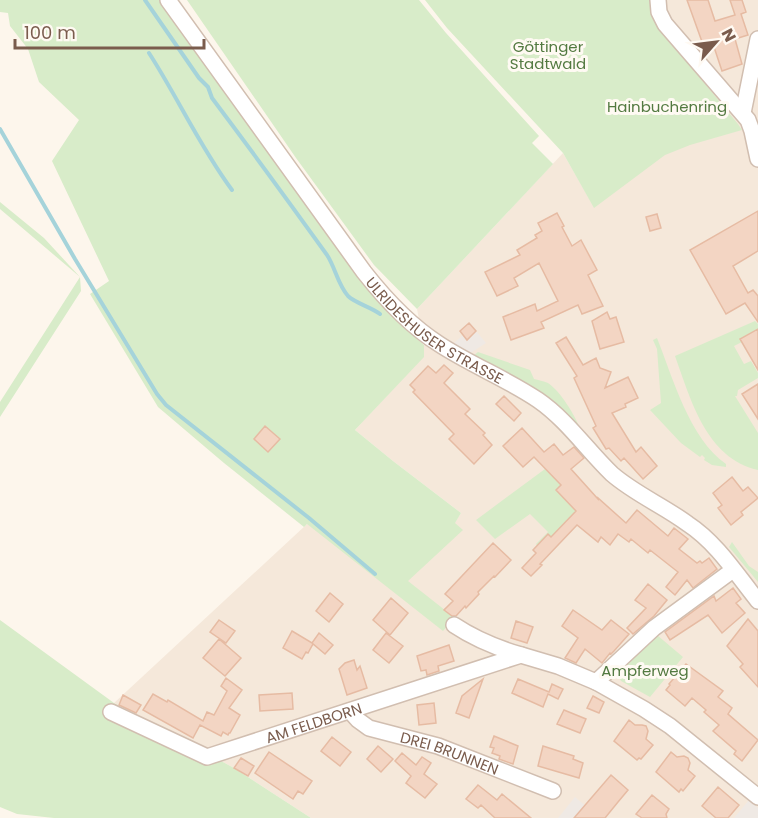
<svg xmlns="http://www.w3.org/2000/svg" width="758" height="818" viewBox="0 0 758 818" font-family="Poppins,sans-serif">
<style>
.residential{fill:#f5e8da}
.industrial{fill:#efe9e4}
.green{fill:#d8ecc9}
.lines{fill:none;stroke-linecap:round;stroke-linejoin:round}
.stream{stroke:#a5d3da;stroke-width:4}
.building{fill:#f3d5c3;stroke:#e6bba3;stroke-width:1.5}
.minor-casing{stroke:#d1beb0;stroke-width:18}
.minor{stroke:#fff;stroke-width:15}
.labels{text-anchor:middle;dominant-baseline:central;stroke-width:6;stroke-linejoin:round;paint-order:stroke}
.park-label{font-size:15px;fill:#537a41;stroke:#fffaf3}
.street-label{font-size:15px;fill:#7a5c4d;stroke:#fffaf3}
</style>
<rect width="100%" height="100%" fill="#fdf6ec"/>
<!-- residential -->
<path class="residential" d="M650,0h108v818h-447l-77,-50 -120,-65 206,-191 127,23 14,-22 -68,-52 -38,-31 68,-73 1,-12 -7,-36 146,-156 31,54 62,-183 -5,-9z"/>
<!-- industrial -->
<path class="industrial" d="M476,331l10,12 -17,11 -15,-11 9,-8 4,4z
M575,797l25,21h-42z
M749,800l9,8v10h-24z"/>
<!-- green -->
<path class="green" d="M0,0h159l203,282 28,33 34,30v12l-69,73 38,31 68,52 -6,10 8,7 -55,51 47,37 -12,13 -136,-107 -3,3 -80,-64 -66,-56 -68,-113 19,-13 -57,-120 27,-41 -40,-38 -11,-33 -18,-23 -2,-13 -8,-1z
M187,0h232l27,33 93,103 -7,7 21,21 -136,145 -43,-44 -78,-107z
M425,0h225l1,15 5,9 82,100 4,6 -52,15 -25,10 -71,53 -31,-55 -116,-125z
M0,202l44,36 36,39 1,14 -81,126v-15l80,-125 -80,-68z
M755,321l3,3v5l-18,10 2,3 -8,4 10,18 7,-3 7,12v5l-20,12 -1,6h-2l23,37v37c-52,-12 -67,-70 -83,-114z
M657,338c16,40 32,100 69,126v3l-14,-2 -8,-5 1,-2 -3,-3 -2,2 -19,-14 -31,-33 11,-7 -4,-54 -4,-9z
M478,352l52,18 4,9c4,1 10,2 14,4 13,9 26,31 32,45l-29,-28 -15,-10 -63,-34z
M545,469l16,16 -5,5 21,22 -37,37 -4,-5 12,-12 -18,-18 -35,25 -19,-19z
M732,542l17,24 9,6v10l-29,-35z
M0,620l114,83 120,65 77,50h-257l-37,-4 -17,-7z
M657,635l26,22 -33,40 -29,-16 -5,-10z"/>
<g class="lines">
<!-- stream -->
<path class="stream" d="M145,0l54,78 9,9 4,11c39,52 77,104 115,157 8,12 11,30 21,41 7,7 23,11 32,18
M149,53c29,45 51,94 83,137
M0,129l75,130 82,135 9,11 143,113 66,56"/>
</g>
<!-- building -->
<path class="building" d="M687,0h21l7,21 20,-6 -5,-15h12l4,12 -5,2 7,21 -13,4 7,25 -20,7 -8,-24 -9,3z
M758,211v40l-25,15 15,27 5,-3 5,6v26l-13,-19 -19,11 -36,-64z
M557,213l7,13 -2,1 10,19 9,-6 16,30 -9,5 15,31 -21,8 -4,-9 -37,17 3,6 -33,12 -8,-23 32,-13 2,7 21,-10 -19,-38 -25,15 4,8 -21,10 -12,-24 35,-17 -3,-5 20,-12 -2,-3 7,-4 -4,-8z
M657,214l4,14 -11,3 -4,-14z
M607,312l3,7 6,-2 8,25 -24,7 -8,-28z
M469,323l7,8 -9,9 -7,-9z
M758,329v41l-18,-31z
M566,337l17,28 13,-7 4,10 11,4 -6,16 23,-11 10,21 -13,6 1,3 -14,6 24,39 5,-5 16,19 -14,13 -19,-21 -3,3 -12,-13 -3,1 -13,-21 3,-2 -22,-48 3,-2 -21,-33z
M444,365l9,8 -9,10 26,26 -5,5 20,19 -2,2 9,10 -18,19 -25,-25 5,-5 -41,-42 2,-2 -5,-5 18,-19 8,7z
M758,384v35l-16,-25z
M504,396l17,17 -7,8 -18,-17z
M265,426l15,13 -12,13 -14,-13z
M522,428l22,24 10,-8 9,11 11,-8 10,11 -13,11 27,30v-1l28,25 11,-13 31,26 6,-8 14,11 -9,10 18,14 3,-2 2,2 7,-5 8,11 -24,19 -6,-8 -12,15 -9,-8 12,-15 -28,-22 -2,3 -17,-14 -2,3 -11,-8 -8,11 -9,-8 -3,5 -21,-17 -37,39 2,1 -11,11 -9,-8 14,-15 -3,-3 15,-16 3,3 25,-26 -20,-21 5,-5 -27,-28 -11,10 -20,-21z
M732,477l11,14 5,-4 10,11 -17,14 2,3 -12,10 -13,-17 4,-3 -9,-12z
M493,543l18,17 -16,17 -1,-1 -16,16 1,2 -13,14 -1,-2 -9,10h-4l-8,-6 9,-9 -8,-7z
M648,584l19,16 -13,16 -21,18 -6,-6 19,-20 -11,-8z
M733,588l8,11 -5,4 9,10 -23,20 -14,-18 -38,25 -5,-8 49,-36 2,5z
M330,593l13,11 -14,18 -13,-11z
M391,598l17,15 -18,22 -17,-15z
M573,610l29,20 9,-10 18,14 -15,17 -3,3 -1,-1 -8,10 -17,-14 -9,14 -11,-5 13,-20 -16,-12z
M748,619l10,12v56l-18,-20 3,-3 -16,-18z
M219,620l16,11 -9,12 -16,-11z
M516,621l17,6 -6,16 -16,-5z
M292,631l20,12 7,-10 14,12 -8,9 -12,-10 -5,9 -2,-1 -4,7 -19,-11z
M386,633l17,13 -14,17 -16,-13z
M219,639l22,19 -16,18 -22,-18z
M449,645l5,16 -16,5 1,5 -12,4 -1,-5 -5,1 -4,-15z
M354,660l3,10 3,-4 7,22 -20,7 -8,-26 6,-6z
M686,664l37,27 -5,6 14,11 -4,6 30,26 -16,21 -8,-7 2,-3 -23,-20 6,-6 -15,-13 2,-2 -14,-12 -7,8 -19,-16 4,-5 -1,-1z
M226,678l16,12 -13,18 11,7 -10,18h-1l-1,2 -5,-3 -2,4 -21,-11 -7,13 -50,-28 10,-16 14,8 1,-2 35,21 4,-9 7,3 13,-24 -6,-5z
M483,679l-14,39 -13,-5 6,-17z
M518,679l31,13 3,-8 11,5 -5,10 -10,-5 -5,13 -31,-14z
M292,693l1,16 -33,2 -1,-16z
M123,695l18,10 -5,8 -17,-8z
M593,696l11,6 -5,11 -12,-5z
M434,703l2,20 -17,2 -2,-20z
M564,710l22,9 -6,14 -23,-9z
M629,720l6,5h7l4,1 2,5 -2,8 7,6 -12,14 -2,-1 -2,2 -23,-19z
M494,736l24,10 -5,18 -14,-5 1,-3 -8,-3 2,-5 -4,-1z
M332,737l19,15 -11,14 -19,-15z
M378,746l15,13 -12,13 -14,-13z
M543,746l31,10 -1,3 10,4 -4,15 -41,-12z
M269,752l43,29 -9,13 -5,-3 -5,8 -38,-26z
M671,752l6,5 7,-1 4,2 2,5 -2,7 7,6 -12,15 -2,-2 -2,3 -23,-20z
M402,753l14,12 6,-8 9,6 -7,11 13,10 -12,14 -19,-15 5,-7 -16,-15z
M241,758l13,8 -6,10 -14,-8z
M611,775l17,15 -10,12 -13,16h-31z
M478,785l19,15 5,-6 29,24h-36l-14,-13 -3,3 -12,-9z
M718,787l21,18 -11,13h-12l-14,-12z
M652,795l17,14 -3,5 1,4h-25l-6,-4z"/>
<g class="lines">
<defs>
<g id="minor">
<path id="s1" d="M168,0l196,272c22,28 45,53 75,72 32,21 68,35 99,56 29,20 49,50 74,74 23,20 52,32 76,50 29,19 49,51 70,77"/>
<path d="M658,0l1,12 6,12 83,96 4,11 6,28"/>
<path d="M743,113l15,-74"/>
<path d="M454,625c21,14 43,23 67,30"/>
<path d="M596,682l48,27 26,17 88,71"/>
<path id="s2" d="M350,711l8,9 11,8 69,18 115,45"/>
<path id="s3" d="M111,712l96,45 314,-102 37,11 38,16 58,-54 79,-58"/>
</g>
</defs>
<!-- minor casing -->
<use href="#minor" class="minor-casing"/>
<!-- minor -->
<use href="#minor" class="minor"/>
</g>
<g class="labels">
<!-- park labels -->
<g class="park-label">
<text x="548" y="46">Göttinger<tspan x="548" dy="17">Stadtwald</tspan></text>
<text x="667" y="106">Hainbuchenring</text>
<text x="645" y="670">Ampferweg</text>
</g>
<!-- street labels -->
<g class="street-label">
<text stroke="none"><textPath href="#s1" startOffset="428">ULRIDESHUSER STRASSE</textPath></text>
<text stroke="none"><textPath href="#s3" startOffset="218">AM FELDBORN</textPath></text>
<text stroke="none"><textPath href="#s2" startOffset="110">DREI BRUNNEN</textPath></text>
</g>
</g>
<!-- north arrow -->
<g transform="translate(716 42) rotate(62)" stroke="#fffaf3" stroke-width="4.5" paint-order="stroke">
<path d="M0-4.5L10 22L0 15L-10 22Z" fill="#7a5c4d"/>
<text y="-9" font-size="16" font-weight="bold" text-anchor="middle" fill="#7a5c4d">N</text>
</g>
<!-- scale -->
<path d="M15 39v9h189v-9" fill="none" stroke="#7a5c4d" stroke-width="3"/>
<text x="24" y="39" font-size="18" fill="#7a5c4d" stroke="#fffaf3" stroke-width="4.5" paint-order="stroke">100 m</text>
</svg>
